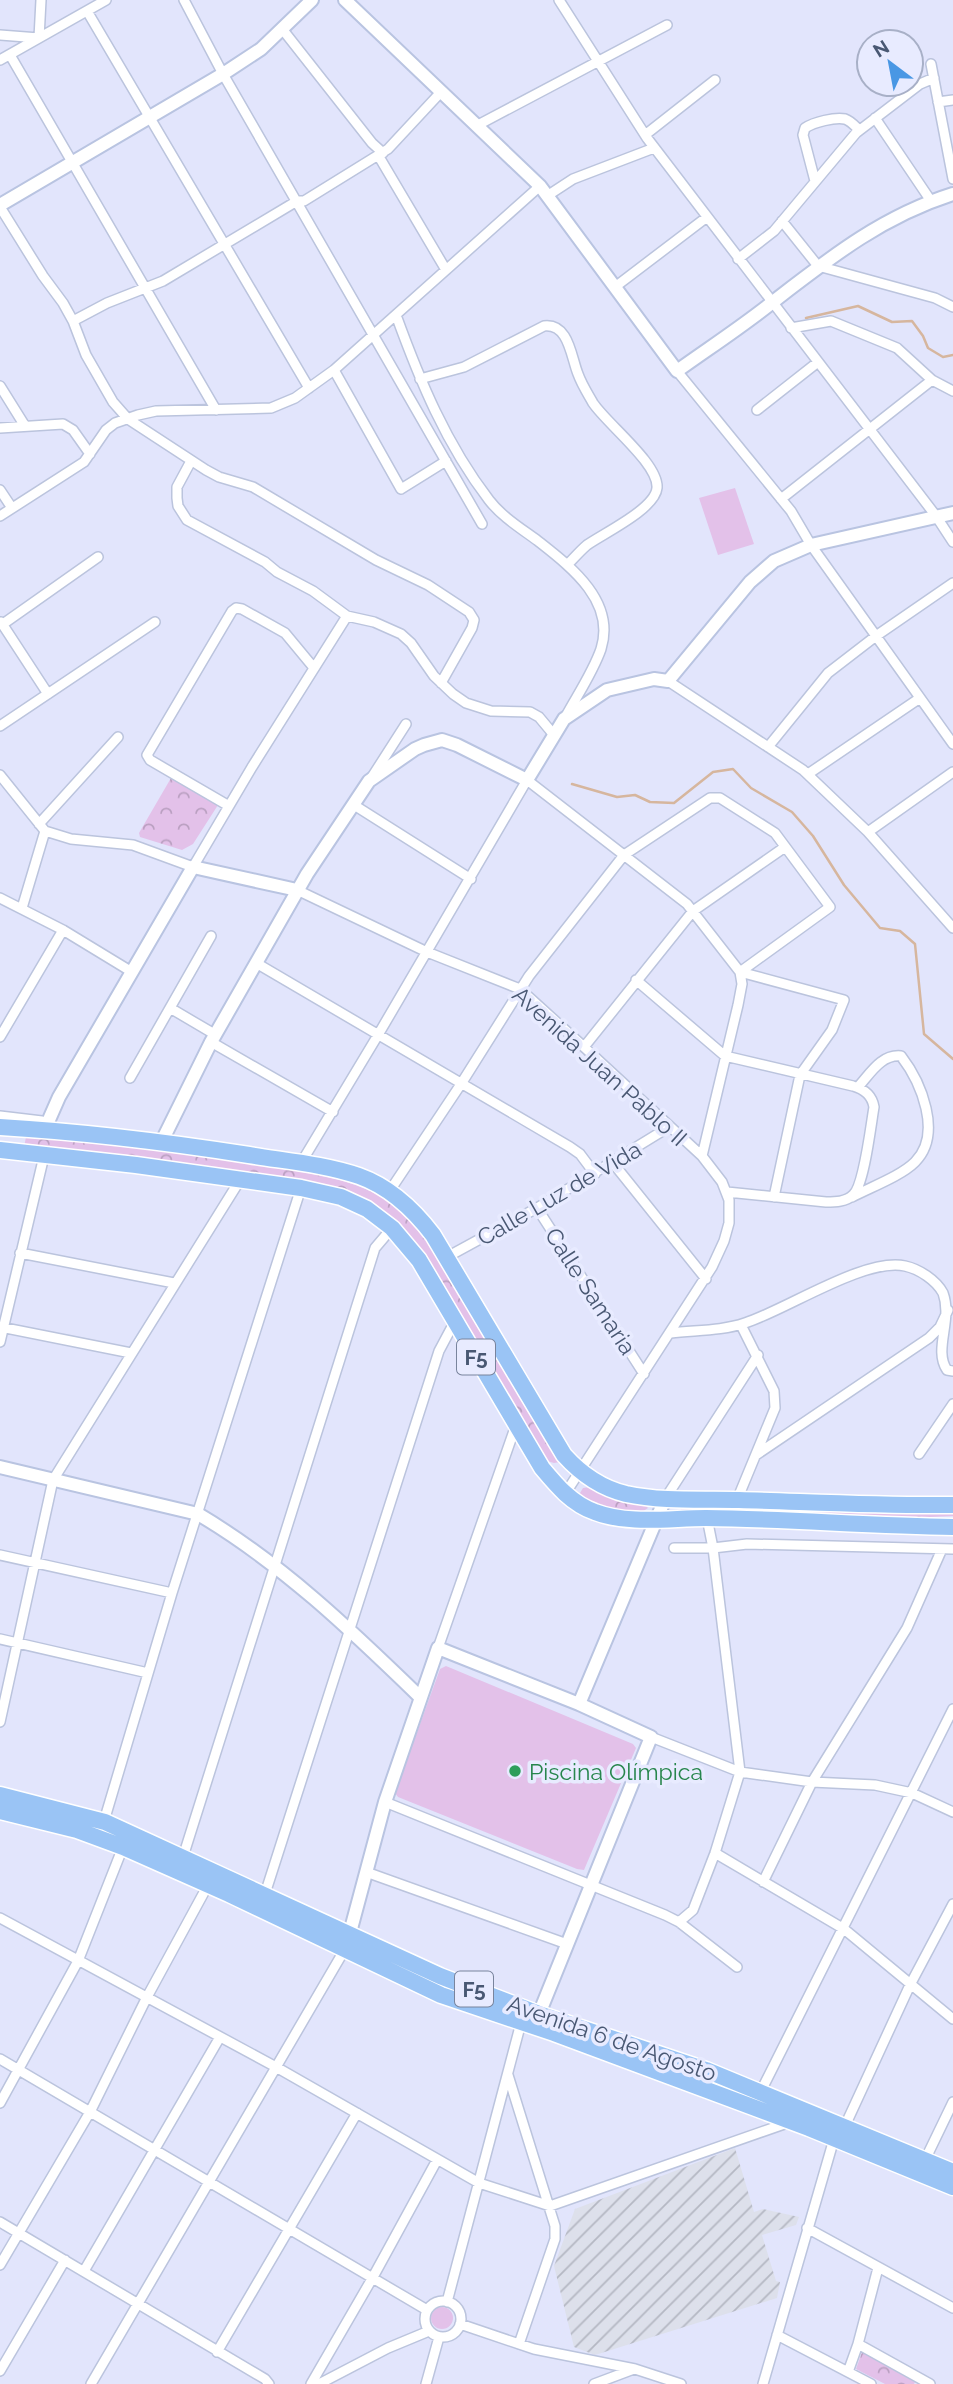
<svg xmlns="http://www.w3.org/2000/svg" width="953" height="2384" viewBox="0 0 953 2384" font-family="Raleway,sans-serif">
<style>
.industrial{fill:url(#industrial-furrows)}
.green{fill:#e3c1e9}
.forest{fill:url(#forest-crowns)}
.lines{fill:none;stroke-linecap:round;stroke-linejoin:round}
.stream{stroke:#d6b69e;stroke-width:2.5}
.street-casing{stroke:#bbc4dd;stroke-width:12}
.secondary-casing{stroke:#b9c4e1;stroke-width:16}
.highway-casing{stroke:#fff;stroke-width:19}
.street{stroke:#fff;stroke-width:9}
.secondary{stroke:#fff;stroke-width:12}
.highway{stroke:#9ac4f5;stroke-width:16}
.leisure-dot{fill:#2e9e5b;stroke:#e8ebff;stroke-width:2.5}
.labels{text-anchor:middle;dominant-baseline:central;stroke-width:7;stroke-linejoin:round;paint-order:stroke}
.shield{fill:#e8ebff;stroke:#79849d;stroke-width:2}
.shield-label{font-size:21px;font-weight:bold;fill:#495873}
.street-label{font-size:23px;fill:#495873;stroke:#e8ebff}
.leisure-label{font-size:23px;fill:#27864d;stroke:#e8ebff;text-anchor:start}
</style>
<defs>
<pattern id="industrial-furrows" width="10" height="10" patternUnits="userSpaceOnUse" patternTransform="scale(1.75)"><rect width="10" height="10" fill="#dde0eb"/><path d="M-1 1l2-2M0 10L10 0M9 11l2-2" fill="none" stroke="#b5b8c3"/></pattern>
<pattern id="forest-crowns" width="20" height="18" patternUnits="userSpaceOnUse" patternTransform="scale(1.75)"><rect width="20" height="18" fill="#e3c1e9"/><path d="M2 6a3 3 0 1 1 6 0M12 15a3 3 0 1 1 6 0" fill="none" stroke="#baa0c1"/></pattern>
</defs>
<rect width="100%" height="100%" fill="#e2e5fc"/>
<!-- industrial -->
<path class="industrial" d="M735,2148l19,64 9,-3 36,8 -3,8 -34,10 14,46 4,1 -3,16 -182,57 -21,-8 -20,-81 21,-57z"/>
<!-- green -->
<path class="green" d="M735,488l19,56 -36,11 -19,-57z
M446,1666l187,78 3,4 -52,122 -7,-1 -179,-72 -3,-4 45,-124z
M431 2318a11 11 0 1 1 22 0a11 11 0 1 1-22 0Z"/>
<!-- forest -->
<path class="forest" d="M171,778l47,27 -25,39 -11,6 -42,-13 -1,-4z
M26,1137c80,6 159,15 238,29 35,6 71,9 104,24 25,10 44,29 61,50l131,222 -6,1 -10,-3 -53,-93 -125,-165 -342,-55z
M590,1487l54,17 4,4 -6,4c-22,-1 -42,-3 -60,-14l-2,-5 3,-5z
M680,1505l273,7v4l-68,3 -204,-9z
M862,2352l53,30 -1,2h-29l-29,-15z"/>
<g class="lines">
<!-- stream -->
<path class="stream" d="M806,318l52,-12 34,16 20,-1 11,15 5,12 15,9 10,-2
M572,784l45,13 18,-2 15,7 24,1 39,-31 20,-3 18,19 41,24 21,24 31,49 36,43 20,3 15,13 9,90 29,25"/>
<defs>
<path id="street" d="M184,0l39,74 259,450
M559,0l88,138 289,378 17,26
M87,11l222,377
M283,30l89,113 11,10
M0,35l39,3 2,-38
M10,55l206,355
M0,60l106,-60
M931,64l22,115
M938,102l15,-2
M875,118l56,83
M476,126l191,-101
M645,135l70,-55
M378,155l68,115
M815,181l-12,-46 2,-7c9,-6 30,-11 40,-9 6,2 10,7 14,11
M547,196l26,-17 81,-31
M0,207l43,69 20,27 10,18 13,34 27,47 15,17 78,51 13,7 34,10 123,73 52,25 41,27 5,8 -2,8 -31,55
M782,221l36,45 117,32 18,9
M738,259l36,-28 82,-98 64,-49 14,-6
M615,287l92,-70
M396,315c24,66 50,129 93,185 13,17 33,29 49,41 33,26 78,60 63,108 -8,23 -23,45 -35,67
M73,321l34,-18 56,-22 134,-80h7l84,-52 53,-57
M791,328l40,-7 66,27 35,32 21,11
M334,370l67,119 45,-28
M677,371l114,140 20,34 142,199
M420,379l44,-12 80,-41c25,-3 27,31 34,48 4,11 10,20 15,29 14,21 66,61 64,85 -2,21 -53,45 -70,57 -7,6 -13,13 -19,19
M0,386l25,40
M757,410l61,-48
M0,428l63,-4 10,6 17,24
M191,461l-14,26v11l1,8 9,14 78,42 12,10 36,19 34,25 27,6 27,12 10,9 23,33 19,18 13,9 25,8 39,1 9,5 15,18
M0,490l12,18
M781,499l151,-119
M0,516l84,-54 22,-32 9,-7 23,-8 18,-4 115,-3 24,-10 39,-28 206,-184
M1,622l47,72
M3,624l95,-67
M668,681l135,89 65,62 85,96
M0,726l155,-104
M768,747l60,-74 48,-37 77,-53
M808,774l112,-76
M0,775l45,56 -23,77
M372,777l34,-53
M354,805l117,74
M229,806l-79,-46 -3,-5 85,-144 4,-3 6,1 43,24 29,35
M39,824l79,-87
M45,831l26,8 62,6 60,22 59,-100 95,-151
M868,832l85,-60
M297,890l130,62 93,37 64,58 118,109 20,26 7,18v23l-5,18 -12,26 -147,227
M0,898l63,32 69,42
M256,963l314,184 10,7 15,20
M740,972l104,28 -12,30 -32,45 -26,122
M636,980l89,76 128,30c11,3 19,9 21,21 -3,17 -10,79 -21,88 -7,7 -18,7 -27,7l-99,-10
M170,1008l46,27
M0,1037l63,-107
M211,1042l122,70
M584,1047l109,-136 92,-64
M130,1078l81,-142
M0,1116l42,5
M301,1163l77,-128 149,-255 160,124 53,68 2,12 -4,21 -36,151
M613,1163l93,116
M389,1192l72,-108 68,-108 95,-121 86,-57h10l55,35 55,74 -90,65
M852,1197c19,-10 49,-21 63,-35 28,-28 6,-80 -14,-106 -20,-2 -31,18 -43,31
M537,1208l107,166
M20,1253l154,30
M447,1257l90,-49 132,-81
M0,1327l131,26
M671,1333c24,-3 51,-2 74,-10 41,-13 120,-66 160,-57 14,3 31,14 38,27 10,27 -10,57 4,77l6,1
M0,1342l44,-186
M919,1454l34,-50
M756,1455l173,-117 11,-11 8,-17
M665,1499l93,-144
M737,1500l38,-92 -1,-17 -33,-66
M674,1548h39l34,-4 206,5
M0,1555l172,38
M0,1639l148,34
M438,1648l78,-223
M0,1722l53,-242 187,-300
M651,1737l89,35 72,10 63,3 37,8 41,19
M385,1802l280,113 14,7 58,45
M99,1838l73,-245 129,-405
M715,1853l129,76 109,90
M182,1860l193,-612 17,-20
M366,1872l201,72
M763,1882l49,-100 95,-154 35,-79
M264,1897l175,-546 16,-30
M0,1918l276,149 203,116 71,23 240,-84
M679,1922l14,-12 22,-57 25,-81 -27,-224 -6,-30
M0,2059l427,251
M508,2075l47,151v13l-36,105
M761,2091l192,-382
M0,2103l78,-142 45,-114
M925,2160l28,-58
M0,2222l265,157 4,5
M807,2228l146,80
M0,2265l90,-153 57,-115 61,-112
M878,2268l-20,76 72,40
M84,2271l136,-234
M425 2319a18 18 0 1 1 36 0a18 18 0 1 1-36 0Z
M447,2302l75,-283
M460,2324l74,25 101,20 46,15
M777,2335l94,49
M217,2352l140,-239
M0,2371l65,-111
M848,2372l10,-28
M91,2384l254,-435
M311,2384l62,-107 64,-117
M319,2384l69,-36 41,-17
M426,2384l13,-47
M594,2384l40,-15
M763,2384l71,-245 10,-11 66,-143 43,-81"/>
<path id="secondary" d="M345,0l195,186 137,185c32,-23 66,-45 97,-70 57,-44 109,-85 179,-107
M0,205l223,-131 38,-25 51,-49
M31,1126l17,-4 11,-25 134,-230 104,23
M162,1141l49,-99 96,-168 62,-93 46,-32 9,-4 18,-5 15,5 70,35 37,-61 43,-29 47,-11 14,2 82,-99 24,-21 37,-16 142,-32
M0,1467l198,47c83,49 153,116 222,183
M579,1704l86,-205
M348,1940l37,-138 53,-154 141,56 72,33 -112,277"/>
<path id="highway" d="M0,1127c84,5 166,15 249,28 36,6 75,9 110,21 31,11 55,34 74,59l131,220c17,19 37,33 62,39 37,8 76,5 113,6 71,2 142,6 214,5
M0,1150l136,15 165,23 40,9 26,12 25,19 27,32 123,208c15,18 30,36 53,44 34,13 75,6 111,6 83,1 165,8 247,9
M0,1795l105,27 335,154 99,38 167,56 247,102
M0,1811l77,19 46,17 106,47 212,101 113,38 255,95 144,59"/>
</defs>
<!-- street casing -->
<use href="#street" class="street-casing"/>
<!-- secondary casing -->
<use href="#secondary" class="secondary-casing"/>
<!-- highway casing -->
<use href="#highway" class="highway-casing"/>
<!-- street -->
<use href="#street" class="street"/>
<!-- secondary -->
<use href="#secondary" class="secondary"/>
<!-- highway -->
<use href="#highway" class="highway"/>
</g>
<!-- markers -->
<circle class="leisure-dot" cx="515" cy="1771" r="7"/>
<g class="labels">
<!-- shield labels -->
<g class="shield">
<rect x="457" y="1339.5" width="38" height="35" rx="5"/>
<rect x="455" y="1971.5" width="38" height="35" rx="5"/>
</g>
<g class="shield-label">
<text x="476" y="1357">F5</text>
<text x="474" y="1989">F5</text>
</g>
<!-- street labels -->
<g class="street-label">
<text transform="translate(600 1066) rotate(42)">Avenida Juan Pablo II</text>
<text transform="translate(559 1193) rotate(-30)">Calle Luz de Vida</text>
<text transform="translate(591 1291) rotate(57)">Calle Samaria</text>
<text transform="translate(612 2038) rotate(19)">Avenida 6 de Agosto</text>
</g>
<!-- leisure labels -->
<g class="leisure-label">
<text x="529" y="1771">Piscina Olímpica</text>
</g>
</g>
<!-- north arrow -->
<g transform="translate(890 63) rotate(328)"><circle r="33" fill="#e8ebff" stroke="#a8b0c7" stroke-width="2"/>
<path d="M0-5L12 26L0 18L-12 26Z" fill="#4997e4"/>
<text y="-10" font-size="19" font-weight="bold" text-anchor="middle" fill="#495873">N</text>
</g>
</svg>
